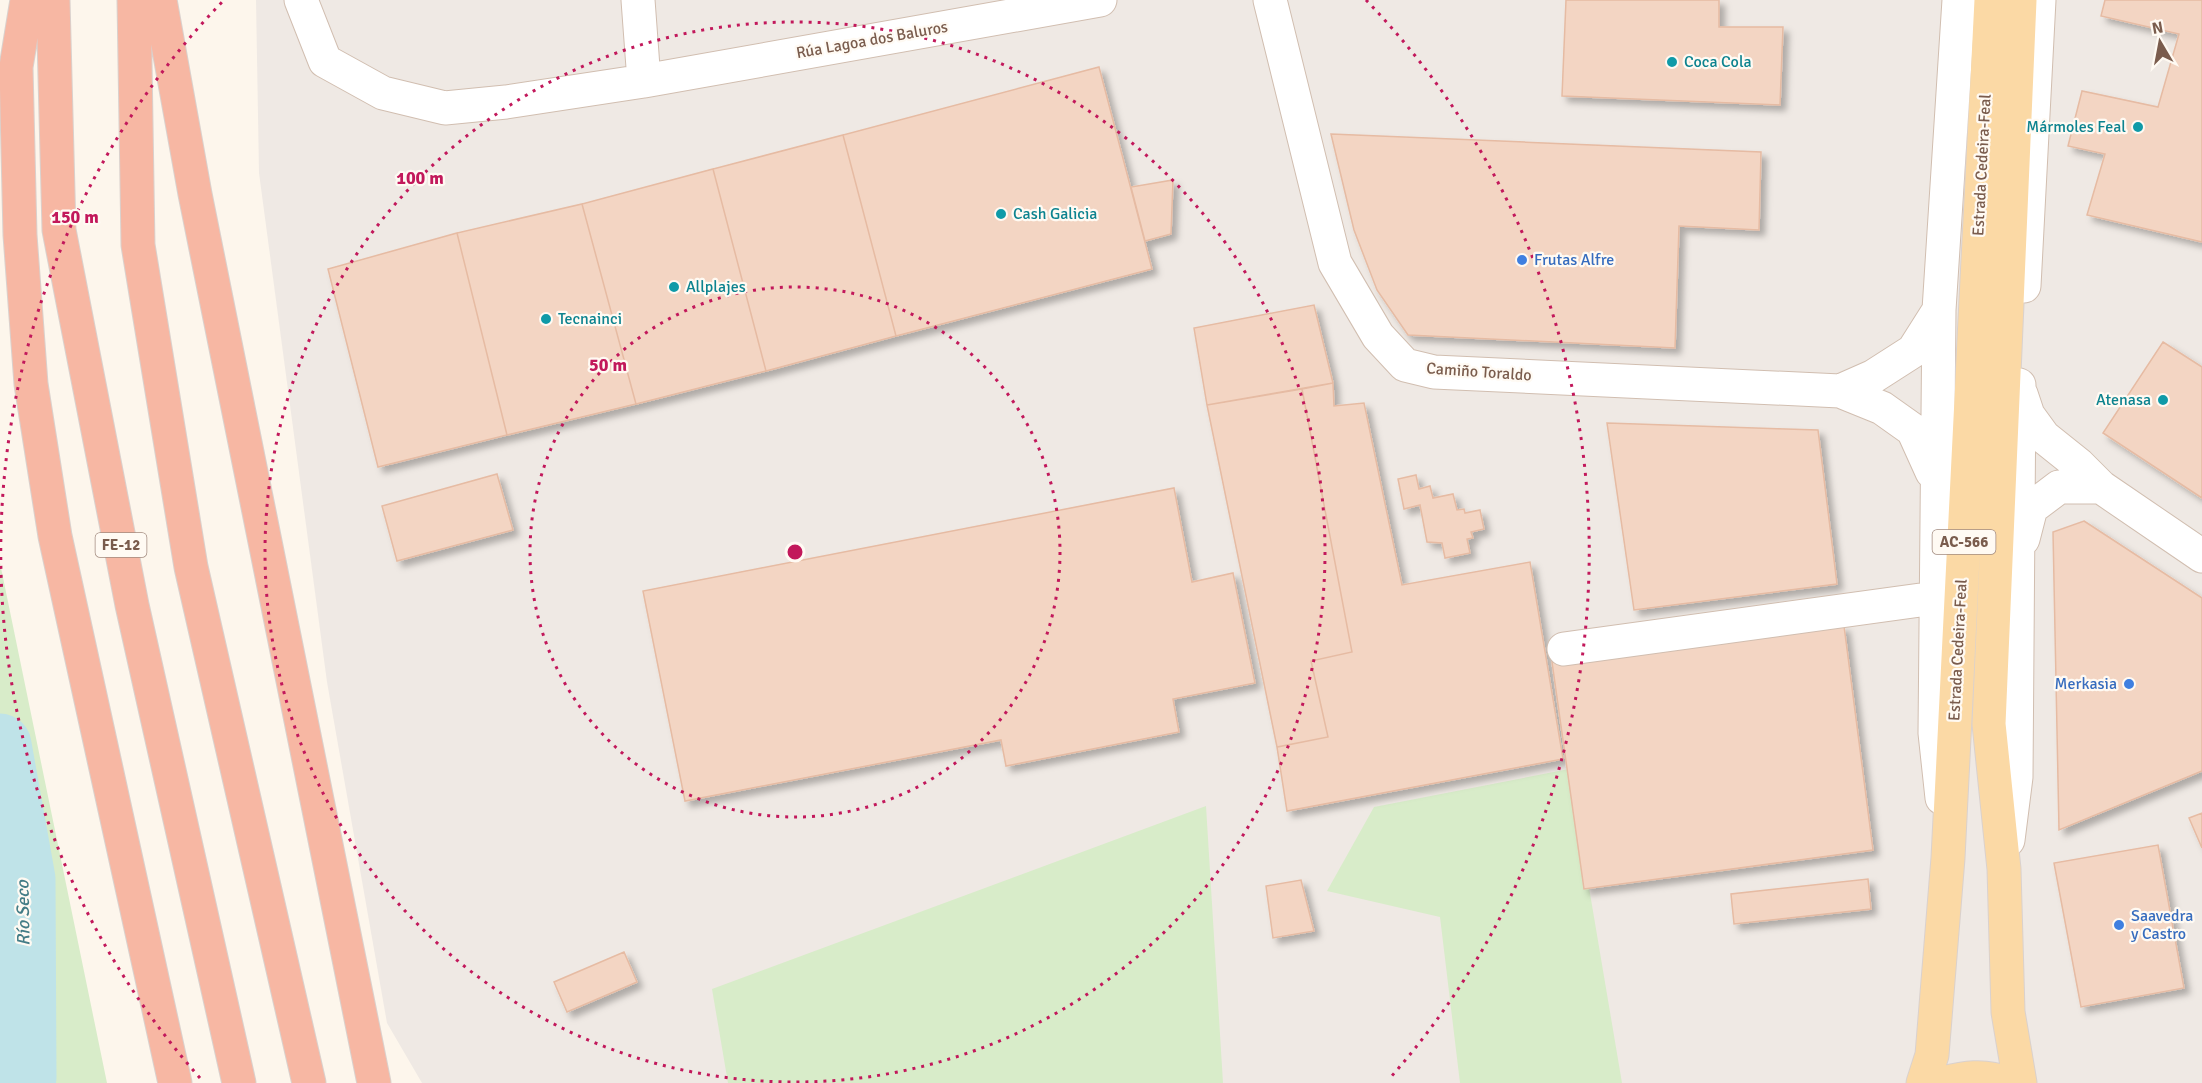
<svg xmlns="http://www.w3.org/2000/svg" width="2202" height="1083" viewBox="0 0 2202 1083" font-family="Signika,sans-serif">
<style>
.industrial{fill:#efe9e4}
.green{fill:#d8ecc9}
.lines{fill:none;stroke-linecap:round;stroke-linejoin:round}
.river{stroke:#bfe3e8;stroke-width:63}
.building{fill:#f3d5c3;stroke:#e6bba3;stroke-width:1.5;filter:url(#shadow)}
.minor-casing{stroke:#d1beb0;stroke-width:35}
.major-casing{stroke:#dad1cd;stroke-width:35}
.highway-casing{stroke:#dad1cd;stroke-width:35}
.minor{stroke:#fff;stroke-width:33}
.major{stroke:#fbd9a5;stroke-width:33}
.highway{stroke:#f7b7a3;stroke-width:33}
.ring{fill:none;stroke:#c2185b;stroke-width:3;stroke-dasharray:3 6}
.culture-dot{fill:#0f9aa8;stroke:#fffaf3;stroke-width:2}
.shop-dot{fill:#3f7fe0;stroke:#fffaf3;stroke-width:2}
.labels{text-anchor:middle;dominant-baseline:central;stroke-width:4.5;stroke-linejoin:round;paint-order:stroke}
.shield{fill:#fffaf3;stroke:#a28b7f;stroke-width:1.5}
.shield-label{font-size:15px;font-weight:bold;fill:#7a5c4d}
.street-label{font-size:16px;fill:#7a5c4d;stroke:#fffaf3}
.culture-label{font-size:16px;fill:#0d838f;stroke:#fffaf3;text-anchor:start}
.shop-label{font-size:16px;fill:#366cbe;stroke:#fffaf3;text-anchor:start}
.water-label{font-size:18px;font-style:italic;fill:#437c86;stroke:#fffaf3}
.centre{fill:#c2185b;stroke:#fffaf3;stroke-width:3}
.ring-label{font-size:18px;text-anchor:middle;font-weight:bold;fill:#c2185b;stroke:#fffaf3;stroke-width:4.5;stroke-linejoin:round;paint-order:stroke}
</style>
<defs>
<filter id="shadow"><feDropShadow dx="5.5" dy="5.5" stdDeviation="3" flood-color="#0004"/></filter>
</defs>
<rect width="100%" height="100%" fill="#fdf6ec"/>
<!-- industrial -->
<path class="industrial" d="M256,0h1946v1083h-1780l-35,-60 -60,-341 -68,-509z"/>
<!-- green -->
<path class="green" d="M0,563l107,520h-107z
M1569,769l53,314h-162l-20,-166 -113,-26 47,-84z
M1206,806l17,277h-495l-16,-94z"/>
<g class="lines">
<!-- river -->
<path class="river" d="M0,745l24,134 1,198 -2,6"/>
</g>
<!-- building -->
<path class="building" d="M1566,0h153v27h64l-3,78 -218,-9z
M2105,0h97v242l-115,-27 18,-61 -37,-8 14,-55 76,16 21,-73 -78,-18z
M1099,67l53,202 -256,67 -53,-201z
M1331,134l430,18 -2,78 -80,-4 -4,122 -267,-13 -31,-45 -23,-60z
M843,135l53,201 -130,35 -53,-202z
M713,169l53,202 -130,33 -54,-200z
M1173,180l-2,54 -26,7 -14,-54z
M582,204l54,200 -129,31 -50,-202z
M457,233l50,202 -129,32 -50,-198z
M1314,305l19,78 -126,22 -13,-77z
M2163,342l39,25v131l-99,-65z
M1333,383l1,23 30,-3 38,182 128,-23 33,197 -276,52 -10,-64 51,-10 -17,-76 41,-9 -50,-263z
M1302,389l50,263 -41,9 17,76 -51,10 -70,-342z
M1607,423l211,7 19,154 -203,26z
M497,474l16,56 -116,31 -15,-55z
M1416,475l3,14 11,-3 3,12 20,-4 4,16 7,-1 1,4 15,-3 4,19 -13,3 2,6 -6,1 3,14 -25,5 -3,-15 -15,-1 -7,-37 -16,4 -6,-30z
M1174,488l18,94 41,-9 22,110 -82,16 6,33 -173,34 -5,-26 -316,61 -42,-210z
M2084,521l118,77v173l-143,59 -6,-298z
M1844,626l29,224 -289,39 -32,-227z
M2202,813v35l-13,-30z
M2158,845l26,143 -103,19 -27,-144z
M1868,879l3,30 -137,15 -3,-30z
M1301,880l13,51 -41,7 -7,-52z
M624,952l13,30 -70,30 -13,-30z"/>
<g class="lines">
<defs>
<path id="minor" d="M301,0l24,61 58,32 62,15 61,-6 138,-21 456,-81
M638,0l6,81
M1270,0l65,263 43,73 27,29 29,7 406,19
M2024,286l15,-286
M2021,394l7,21 16,22 35,28 22,22h-42l-28,21 -8,31
M1932,472l-19,-42 -31,-22 -42,-17 34,-15 39,-25 26,-41
M2101,487l101,69
M1564,649l371,-51
M1942,798l-7,-65 4,-423 20,-310
M2008,840l8,-63 3,-392"/>
<path id="major" d="M2020,0l-31,724 15,145 4,143 12,71
M1923,1083l9,-28 16,-197 43,-858
M1942,1083c22,-5 42,-9 64,0"/>
<path id="highway" d="M27,0l-11,67 4,168 11,149 24,152 120,547
M53,0l6,230 73,375 107,478
M134,0l4,245 53,322 118,516
M160,0l35,194 179,889"/>
</defs>
<!-- minor casing -->
<use href="#minor" class="minor-casing"/>
<!-- major casing -->
<use href="#major" class="major-casing"/>
<!-- highway casing -->
<use href="#highway" class="highway-casing"/>
<!-- minor -->
<use href="#minor" class="minor"/>
<!-- major -->
<use href="#major" class="major"/>
<!-- highway -->
<use href="#highway" class="highway"/>
</g>
<!-- distance rings -->
<g class="ring">
<circle cx="795" cy="552" r="265"/>
<circle cx="795" cy="552" r="530"/>
<path d="M200 1078A794 794 0 0 1 224 0M1366 0A794 794 0 0 1 1390 1078"/>
</g>
<!-- markers -->
<g class="culture-dot">
<circle cx="1672" cy="62" r="6"/>
<circle cx="2138" cy="127" r="6"/>
<circle cx="1001" cy="214" r="6"/>
<circle cx="674" cy="287" r="6"/>
<circle cx="546" cy="319" r="6"/>
<circle cx="2163" cy="400" r="6"/>
</g>
<g class="shop-dot">
<circle cx="1522" cy="260" r="6"/>
<circle cx="2129" cy="684" r="6"/>
<circle cx="2119" cy="925" r="6"/>
</g>
<g class="labels">
<!-- shield labels -->
<g class="shield">
<rect x="1932.5" y="530" width="63" height="24" rx="4.5"/>
<rect x="95.5" y="533" width="51" height="24" rx="4.5"/>
</g>
<g class="shield-label">
<text x="1964" y="542">AC-566</text>
<text x="121" y="545">FE-12</text>
</g>
<!-- street labels -->
<g class="street-label">
<text transform="translate(872 40) rotate(-10)">Rúa Lagoa dos Baluros</text>
<text transform="translate(1982 165) rotate(-87)">Estrada Cedeira-Feal</text>
<text transform="translate(1479 372) rotate(4)">Camiño Toraldo</text>
<text transform="translate(1958 650) rotate(-87)">Estrada Cedeira-Feal</text>
</g>
<!-- culture labels -->
<g class="culture-label">
<text x="1684" y="62">Coca Cola</text>
<text x="2126" y="127" text-anchor="end">Mármoles Feal</text>
<text x="1013" y="214">Cash Galicia</text>
<text x="686" y="287">Allplajes</text>
<text x="558" y="319">Tecnainci</text>
<text x="2151" y="400" text-anchor="end">Atenasa</text>
</g>
<!-- shop labels -->
<g class="shop-label">
<text x="1534" y="260">Frutas Alfre</text>
<text x="2117" y="684" text-anchor="end">Merkasia</text>
<text x="2131" y="916">Saavedra<tspan x="2131" dy="18">y Castro</tspan></text>
</g>
<!-- water labels -->
<g class="water-label">
<text transform="translate(23 913) rotate(-91)">Río Seco</text>
</g>
</g>
<circle cx="795" cy="552" r="9" class="centre"/>
<g class="ring-label">
<text x="420" y="184">100 m</text>
<text x="75" y="223">150 m</text>
<text x="608" y="371">50 m</text>
</g>
<!-- north arrow -->
<g transform="translate(2160 42) rotate(350)" stroke="#fffaf3" stroke-width="4.5" paint-order="stroke">
<path d="M0-4.5L10 22L0 15L-10 22Z" fill="#7a5c4d"/>
<text y="-9" font-size="16" font-weight="bold" text-anchor="middle" fill="#7a5c4d">N</text>
</g>
</svg>
